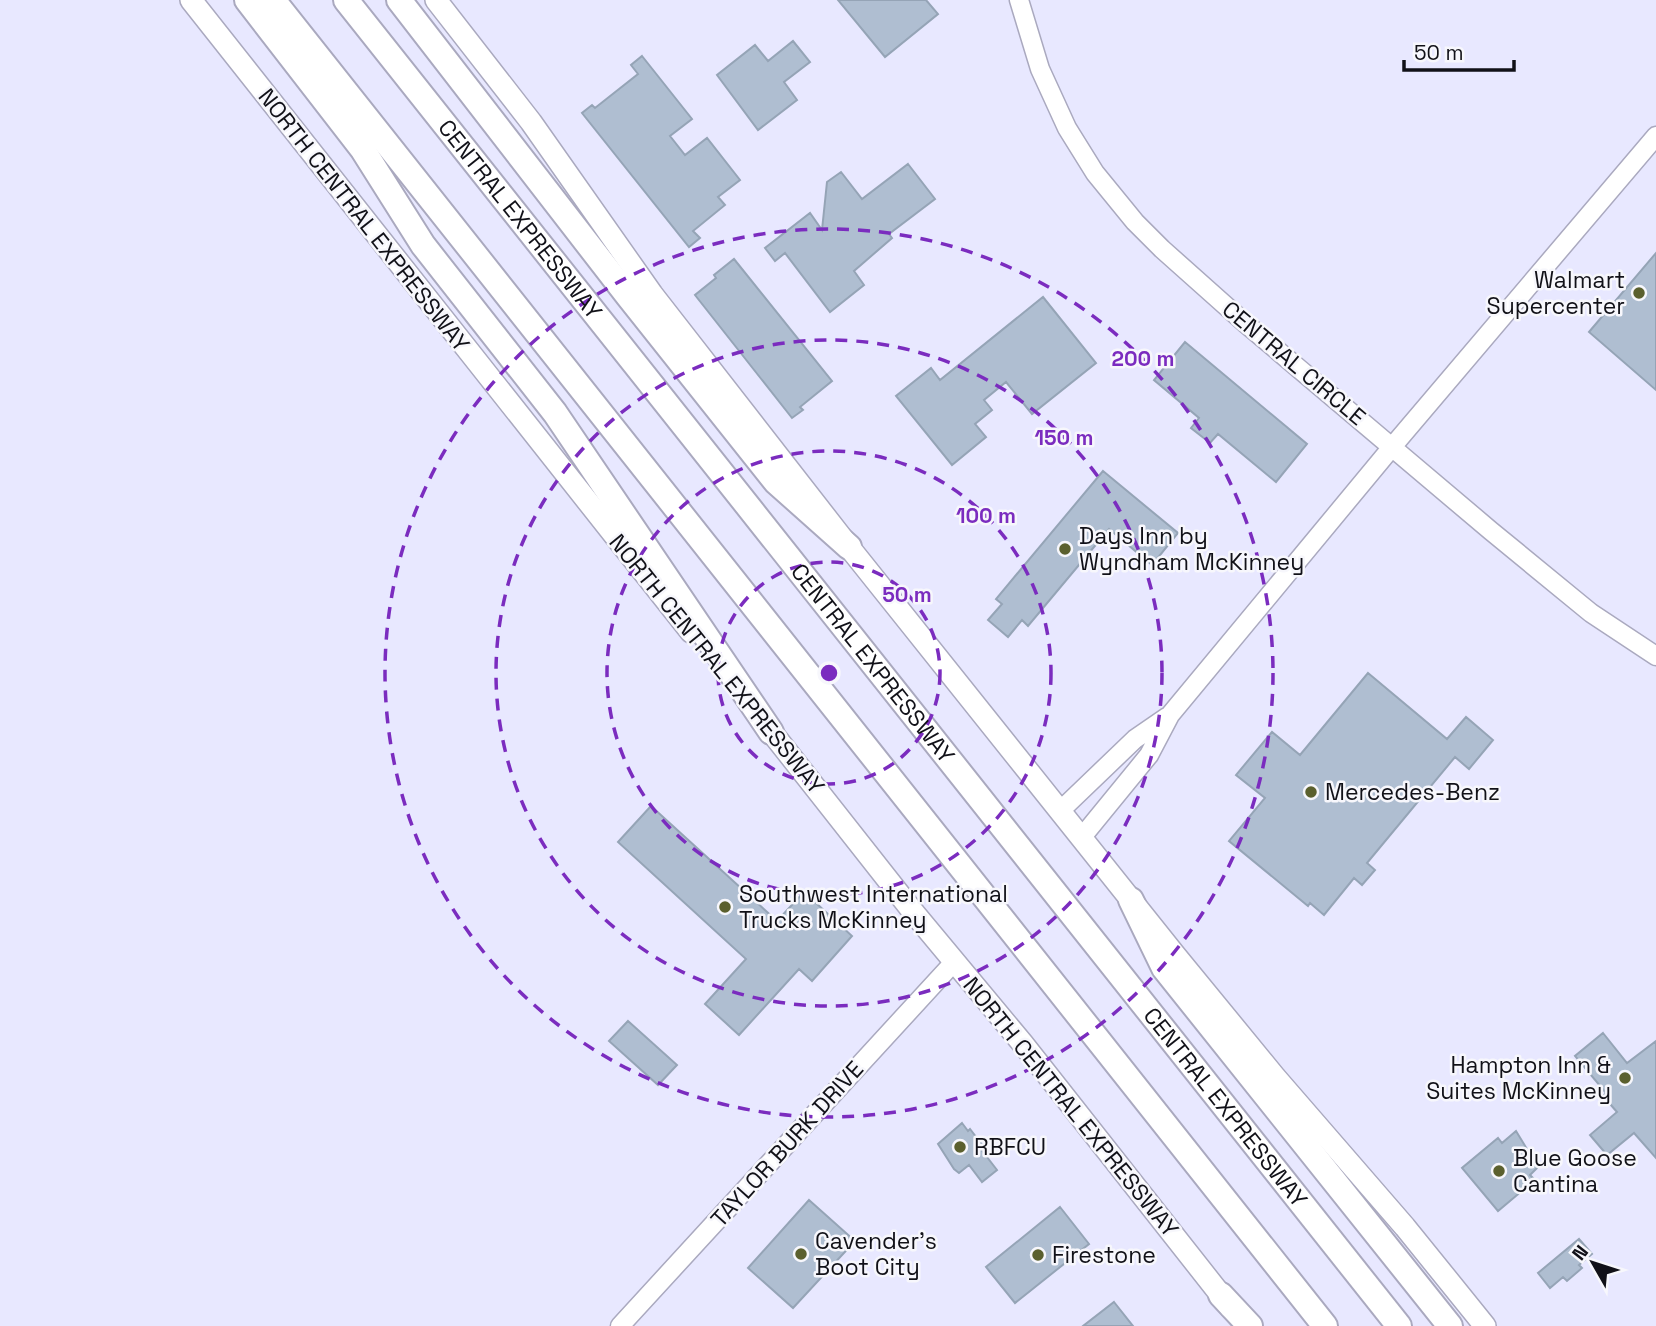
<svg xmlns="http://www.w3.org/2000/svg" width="1656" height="1326" viewBox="0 0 1656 1326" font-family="'Space Grotesk',sans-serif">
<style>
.building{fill:#afbed1;stroke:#95a4b6;stroke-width:2}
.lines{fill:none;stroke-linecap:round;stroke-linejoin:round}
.minor-casing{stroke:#aaa9bf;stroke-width:21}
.major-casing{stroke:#aaa9bf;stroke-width:24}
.highway-casing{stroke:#aaa9bf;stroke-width:28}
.minor{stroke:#fff;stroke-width:18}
.major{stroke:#fff;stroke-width:21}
.highway{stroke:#fff;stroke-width:24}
.ring{fill:none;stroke:#7b2cbf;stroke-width:3.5;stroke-dasharray:12 9}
.poi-dot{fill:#5b602e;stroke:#f7f7fc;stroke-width:2.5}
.labels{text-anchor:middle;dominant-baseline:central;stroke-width:5;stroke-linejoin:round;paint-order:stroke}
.street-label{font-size:23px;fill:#111118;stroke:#f7f7fc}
.poi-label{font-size:23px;fill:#111118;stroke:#f7f7fc;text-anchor:start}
.centre{fill:#7b2cbf;stroke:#f7f7fc;stroke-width:3.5}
.ring-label{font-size:21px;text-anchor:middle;font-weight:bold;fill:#7b2cbf;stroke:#f7f7fc;stroke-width:5;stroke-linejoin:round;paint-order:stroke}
</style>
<rect width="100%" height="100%" fill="#e8e8ff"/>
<!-- building -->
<path class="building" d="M838,0h88l12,14 -53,43z
M793,41l17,21 -26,20 13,18 -39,30 -41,-55 38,-30 13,16z
M642,56l50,63 -22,17 15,19 22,-17 33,42 -22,17 7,8 -32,26 7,7 -11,9 -107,-134 10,-8 3,3 43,-34 -7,-9z
M908,164l27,35 -46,35 3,4 -38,33 10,14 -34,27 -45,-59 -10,8 -10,-13 45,-35 12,17 5,-48 14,-10 21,27z
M1656,253v137l-67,-58z
M734,259l98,122 -32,26 3,3 -11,8 -97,-123 21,-17 -2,-3z
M1043,297l53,66 -64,51 -26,-32 -22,18 8,10 -17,14 11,13 -34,28 -56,-69 35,-28 9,12z
M1185,342l122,102 -31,38 -58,-48 -8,9 -19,-15 8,-10 -45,-38z
M1103,471l75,62 -26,32 -43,-36 -81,97 -6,-6 -14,17 -20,-17 14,-16 -6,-5z
M1368,673l79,66 19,-22 27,23 -24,29 -14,-12 -88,106 8,7 -13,15 -8,-7 -30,37 -14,-12 -2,3 -79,-65 36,-43 -29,-23 36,-43 28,23z
M651,806l126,115 27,-29 48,44 -40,45 -13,-12 -60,66 -34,-31 41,-45 -128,-117z
M628,1021l49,44 -19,20 -49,-44z
M1603,1033l24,30 29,-22v117l-22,-25 -27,22 -17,-20 27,-23 -14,-16 3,-3 -31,-37z
M962,1123l6,8 2,-2 13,17 -3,2 17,22 -15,12 -13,-17 -10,8 -5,-4 -16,-25z
M1516,1131l22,36 -8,8 5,5 -37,31 -36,-43 36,-30 4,5z
M809,1200l46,41 -62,67 -45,-40z
M1060,1207l29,37 -74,59 -29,-36z
M1579,1239l13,15 -13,11 3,3 -15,13 -4,-4 -13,11 -12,-15z
M1114,1302l19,24h-50z"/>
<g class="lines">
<defs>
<path id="minor" d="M1019,0l21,69 27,59 28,45 40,49 27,27 83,74 246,208 100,82 65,43
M1060,811l75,-72 32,-22
M1082,837l67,-82 21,-40 222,-268 264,-311
M620,1326l335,-365"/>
<path id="major" d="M191,0l500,632
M436,0l95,122 121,172 197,253 326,408 100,122 130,150 80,99
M762,720l152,193 109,131 208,264"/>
<g id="highway">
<path d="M247,0l116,150 60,95 132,168 216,319"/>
<path d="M273,0l1052,1326"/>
<path id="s1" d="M346,0l1053,1326"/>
<path d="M399,0l229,296 148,186 73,65"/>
<path d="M1131,900l33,68 286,358"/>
<path d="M1221,1295l29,31"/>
</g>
</defs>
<!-- minor casing -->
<use href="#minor" class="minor-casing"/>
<!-- major casing -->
<use href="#major" class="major-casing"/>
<!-- highway casing -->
<use href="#highway" class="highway-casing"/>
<!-- minor -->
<use href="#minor" class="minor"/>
<!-- major -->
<use href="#major" class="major"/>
<!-- highway -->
<use href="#highway" class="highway"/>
</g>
<!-- distance rings -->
<g class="ring">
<circle cx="829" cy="673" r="111"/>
<circle cx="829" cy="673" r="222"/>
<circle cx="829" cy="673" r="333"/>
<circle cx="829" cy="673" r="444"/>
</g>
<!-- markers -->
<g class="poi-dot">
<circle cx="1639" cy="293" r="7"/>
<circle cx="1065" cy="549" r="7"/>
<circle cx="1311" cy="792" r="7"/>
<circle cx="725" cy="907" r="7"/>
<circle cx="1625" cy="1078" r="7"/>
<circle cx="960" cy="1147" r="7"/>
<circle cx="1499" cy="1171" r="7"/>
<circle cx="801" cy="1254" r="7"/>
<circle cx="1038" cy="1255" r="7"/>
</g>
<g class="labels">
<!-- street labels -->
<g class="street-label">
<text stroke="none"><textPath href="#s1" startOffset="280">CENTRAL EXPRESSWAY</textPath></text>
<text transform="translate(364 220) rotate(52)">NORTH CENTRAL EXPRESSWAY</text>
<text transform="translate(1294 363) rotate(40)">CENTRAL CIRCLE</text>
<text stroke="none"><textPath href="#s1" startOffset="847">CENTRAL EXPRESSWAY</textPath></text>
<text transform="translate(717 664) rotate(51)">NORTH CENTRAL EXPRESSWAY</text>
<text transform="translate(1071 1107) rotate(51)">NORTH CENTRAL EXPRESSWAY</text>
<text stroke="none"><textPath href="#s1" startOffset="1414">CENTRAL EXPRESSWAY</textPath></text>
<text transform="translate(787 1144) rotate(-48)">TAYLOR BURK DRIVE</text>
</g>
<!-- poi labels -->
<g class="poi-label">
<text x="1625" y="280" text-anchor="end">Walmart<tspan x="1625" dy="26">Supercenter</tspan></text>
<text x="1079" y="536">Days Inn by<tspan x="1079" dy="26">Wyndham McKinney</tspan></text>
<text x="1325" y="792">Mercedes-Benz</text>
<text x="739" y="894">Southwest International<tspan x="739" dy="26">Trucks McKinney</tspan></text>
<text x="1611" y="1065" text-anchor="end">Hampton Inn &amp;<tspan x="1611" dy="26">Suites McKinney</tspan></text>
<text x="974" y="1147">RBFCU</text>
<text x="1513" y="1158">Blue Goose<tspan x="1513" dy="26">Cantina</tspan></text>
<text x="815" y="1241">Cavender's<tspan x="815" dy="26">Boot City</tspan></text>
<text x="1052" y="1255">Firestone</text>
</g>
</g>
<circle cx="829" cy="673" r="10" class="centre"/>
<g class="ring-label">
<text x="1143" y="366">200 m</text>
<text x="1064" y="445">150 m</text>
<text x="986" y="523">100 m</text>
<text x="907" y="602">50 m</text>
</g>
<!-- north arrow -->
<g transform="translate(1593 1263) rotate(309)" stroke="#f7f7fc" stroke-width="5" paint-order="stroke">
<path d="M0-5L12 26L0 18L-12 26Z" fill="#111118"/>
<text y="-10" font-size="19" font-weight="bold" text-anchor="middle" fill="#111118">N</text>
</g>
<!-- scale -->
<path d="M1404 60v10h110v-10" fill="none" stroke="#111118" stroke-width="3.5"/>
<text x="1414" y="60" font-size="21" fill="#111118" stroke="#f7f7fc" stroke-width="5" paint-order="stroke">50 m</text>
</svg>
